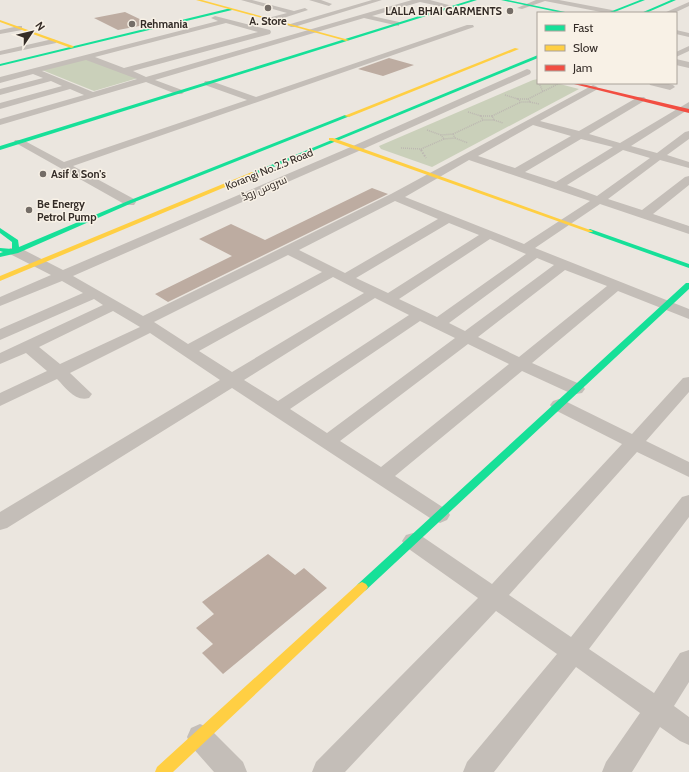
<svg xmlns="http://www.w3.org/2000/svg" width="689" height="772" viewBox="0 0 689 772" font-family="Cabin,Cairo,sans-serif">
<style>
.green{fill:#cad0ba}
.building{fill:#bdaca1}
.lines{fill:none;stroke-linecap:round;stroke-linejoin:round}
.path-far1{stroke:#bcb7b1;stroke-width:1.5;stroke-dasharray:1 1;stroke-linecap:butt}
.path{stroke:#bcb7b1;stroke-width:2;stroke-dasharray:1.5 1.5;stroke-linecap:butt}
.street{fill:#c4beb8;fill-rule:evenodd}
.fast{fill:#16e098;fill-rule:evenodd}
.slow{fill:#ffcf43;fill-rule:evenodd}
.jam{fill:#f24e42;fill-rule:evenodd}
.poi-dot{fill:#746d67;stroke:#f8f1e6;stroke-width:1.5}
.labels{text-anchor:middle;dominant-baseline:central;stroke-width:3;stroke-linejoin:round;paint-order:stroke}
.far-poi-label{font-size:11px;font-weight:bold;fill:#342c27;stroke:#f8f1e6;text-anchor:start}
.far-street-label{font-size:11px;fill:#342c27;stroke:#f8f1e6}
</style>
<rect width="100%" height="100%" fill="#ebe6df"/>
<!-- green -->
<path class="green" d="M85,59l53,19 -44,13 -52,-21z
M538,79v4h18l23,6 -147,78 -51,-18 -2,-3 154,-66z"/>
<!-- building -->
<path class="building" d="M125,12l25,12 -32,6 -24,-12z
M389,58l25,7 -31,11 -25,-7z
M372,188l16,6 -220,108 -13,-8 77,-38 -33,-17 32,-15 34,16z
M268,554l27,21 9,-7 23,20 -104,86 -21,-21 11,-9 -17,-16 18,-14 -12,-12z"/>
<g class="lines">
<!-- path-far1 -->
<path class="path-far1" d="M539,83l4,9
M505,95l13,4
M518,99h10l2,3h-9z
M528,99l30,-15
M530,102l9,2
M468,112l13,4
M481,116h11l2,4h-11z
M492,116l29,-14
M494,120l9,3
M427,130l14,5
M453,134l30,-14
M453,134l2,4 -11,1 -3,-4z
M455,138l13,5
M401,148l20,1 1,2
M421,149l23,-10"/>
<!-- path -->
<path class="path" d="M421,150l5,8"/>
<!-- street -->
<path class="street" d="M241,0h11l42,11 11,-3 3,2 -37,12h-3v-4l19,-5z
M309,0h12l11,4 -3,2z
M372,0h10l-88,27h-3l-4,-2z
M412,0h18l26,7 -3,2 -33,-7 -48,14 27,6v4l-35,-8 -209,62 27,10 2,2 -2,2h-6l-30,-12 -146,43v-6l84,-24 -14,-6 -70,20v-6l62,-17 -11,-5 -51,14v-6l43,-11 -10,-4 -33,9v-6l218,-56 -7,-3 4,-2 55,14 1,2 -1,2 -137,37 13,6zM226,23l32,9 -134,36 -29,-11zM86,60l51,19 -44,13 -51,-21z
M536,0h23l53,10 4,2 -10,1 -61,-12 -23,8 -5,-1z
M689,2v4l-15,7h-10z
M467,25h6l1,2 -401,139 61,33 2,3 -2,3h-8l-112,-63 1,-2h8l41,22 183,-62 -42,-15 -1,-2 1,-2h6l45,16z
M19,26h3v4l-22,4v-4z
M676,30l13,3v4l-13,-3z
M53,39l4,2 -1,2 -56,12v-4z
M689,46v5l-13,6v-5z
M676,59l13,3v6l-13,-3z
M527,69l3,1 1,2 -1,2 -169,76 -288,126 70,40 248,-122 202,-109 3,1 2,2 -2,2 -56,31 39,10 59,-34h6l2,2 -2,2 -55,33 31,9 69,-41v7l-58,37 26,7 28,-21 4,-1v8l-22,16 22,7v6l-29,-8 -52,39 34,11 43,-33 4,-1v9l-36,29 36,12v8l-89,-30 -65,44 154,61v10l-71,-28 -86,72 50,22 3,4 -3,4 -6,1 -6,-1 -48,-22 -127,105 52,34 3,5 -3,5 -7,3 -7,-3 -201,-132 -225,140 -7,2v-18l220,-132 -70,-47 -80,40 22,21 -3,4c-14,4 -23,-10 -32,-19l-57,27v-13l47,-22 -21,-18 -26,11v-11l103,-48 -9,-6 -94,41v-11l83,-36 -21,-12 -62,25v-9l51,-22 -41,-21 -2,-3 2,-3h10l43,22 290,-124zM533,125l38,11 -56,32 -37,-12zM581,139l32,8 -57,35 -31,-10zM623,150l27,8 -53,38 -30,-11zM469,160l121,41 -66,43 -119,-47zM395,201l43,18 -93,54 -46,-23zM449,223l30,12 -91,58 -32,-15zM490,239l36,15 -89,63 -38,-18zM288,255l34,17 -134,72 -34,-22zM537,258l17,7 -89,66 -16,-8zM565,270l42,16 -88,71 -41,-20zM333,277l31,16 -132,79 -33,-21zM375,298l34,17 -131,86 -34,-21zM113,311l27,16 -80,37 -21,-17zM420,321l35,17 -128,95 -37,-24zM468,344l41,20 -128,103 -41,-26z
M649,83h15l9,2 2,2 -5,3 -20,-5z
M689,377v15l-43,49 43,21v15l-52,-25 -128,143 62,42 111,-140 7,-2v22l-100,132 65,44 26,-40 9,-3v32l-15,24 15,11v28l-9,-4 -20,-14 -28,45h-30l4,-10 34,-49 -64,-46 -82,105h-31l4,-10 90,-108 -61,-43 -151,161h-33l4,-10 162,-164 -72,-51 -4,-6 4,-6 7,-2 7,2 72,49 130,-140 -69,-35 -3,-4 3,-4 6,-2 6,2 67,33 51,-56z
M200,724l9,4 34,34 4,10h-33l-23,-26 -4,-9 4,-9z"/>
<!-- fast -->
<path class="fast" d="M471,0h6l-477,150v-4z
M501,0h7l62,13h-8z
M640,0h5l-33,13h-5z
M671,0h5l-30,13h-5z
M231,8l1,2 -232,56v-2z
M538,55v3l-284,117 -5,-1z
M345,115l5,1 -218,87 -114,50 -18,4v-4l3,-1 -3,-1v-3l12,1v-7l-12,-9v-5l18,12 1,7 109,-46z
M590,229l99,35v4l-101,-36v-2z
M686,283h3v6l-323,301 -4,2 -4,-2 -2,-3 2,-3z"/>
<!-- slow -->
<path class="slow" d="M196,0h6l147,40 -3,1z
M0,20l73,26 1,1 -3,1 -71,-26z
M515,48l4,1 -170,68 -5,-1z
M329,138h4l260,93 -1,1h-4l-259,-92z
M252,172l3,2 -1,1 -254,106v-5z
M362,582l4,2 2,3 -2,3 -193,182h-18l2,-5 201,-183z"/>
<!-- jam -->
<path class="jam" d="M570,83h8l111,26v4z"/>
</g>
<!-- markers -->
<g class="poi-dot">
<circle cx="268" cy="8" r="4"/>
<circle cx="510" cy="11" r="4"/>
<circle cx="132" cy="24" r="4"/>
<circle cx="43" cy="174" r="4"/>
<circle cx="29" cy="210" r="4"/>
</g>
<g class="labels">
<!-- far-poi labels -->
<g class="far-poi-label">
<text x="502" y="11" text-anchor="end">LALLA BHAI GARMENTS</text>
<text x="268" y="21" text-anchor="middle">A. Store</text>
<text x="140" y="24">Rehmania</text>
<text x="51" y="174">Asif &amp; Son's</text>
<text x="37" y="204">Be Energy<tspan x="37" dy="13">Petrol Pump</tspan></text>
</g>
<!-- far-street labels -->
<g class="far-street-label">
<text transform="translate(269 169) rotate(-22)">Korangi No.2.5 Road</text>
<text transform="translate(264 188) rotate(-23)">سروس روڈ</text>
</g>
</g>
<!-- legend -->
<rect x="537" y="12" width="140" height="72" fill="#f8f1e6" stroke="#aaa29a"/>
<rect x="545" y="25" width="20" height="6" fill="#16e098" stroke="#aaa29a"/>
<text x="573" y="32" font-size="12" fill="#342c27">Fast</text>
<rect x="545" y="45" width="20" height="6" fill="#ffcf43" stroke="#aaa29a"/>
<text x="573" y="52" font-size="12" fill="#342c27">Slow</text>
<rect x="545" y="65" width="20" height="6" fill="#f24e42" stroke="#aaa29a"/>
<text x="573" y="72" font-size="12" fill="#342c27">Jam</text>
<!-- north arrow -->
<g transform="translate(32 32) rotate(55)" stroke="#f8f1e6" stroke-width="3" paint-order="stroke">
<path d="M0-3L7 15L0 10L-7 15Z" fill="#342c27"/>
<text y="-6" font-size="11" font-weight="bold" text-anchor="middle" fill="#342c27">N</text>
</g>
</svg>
